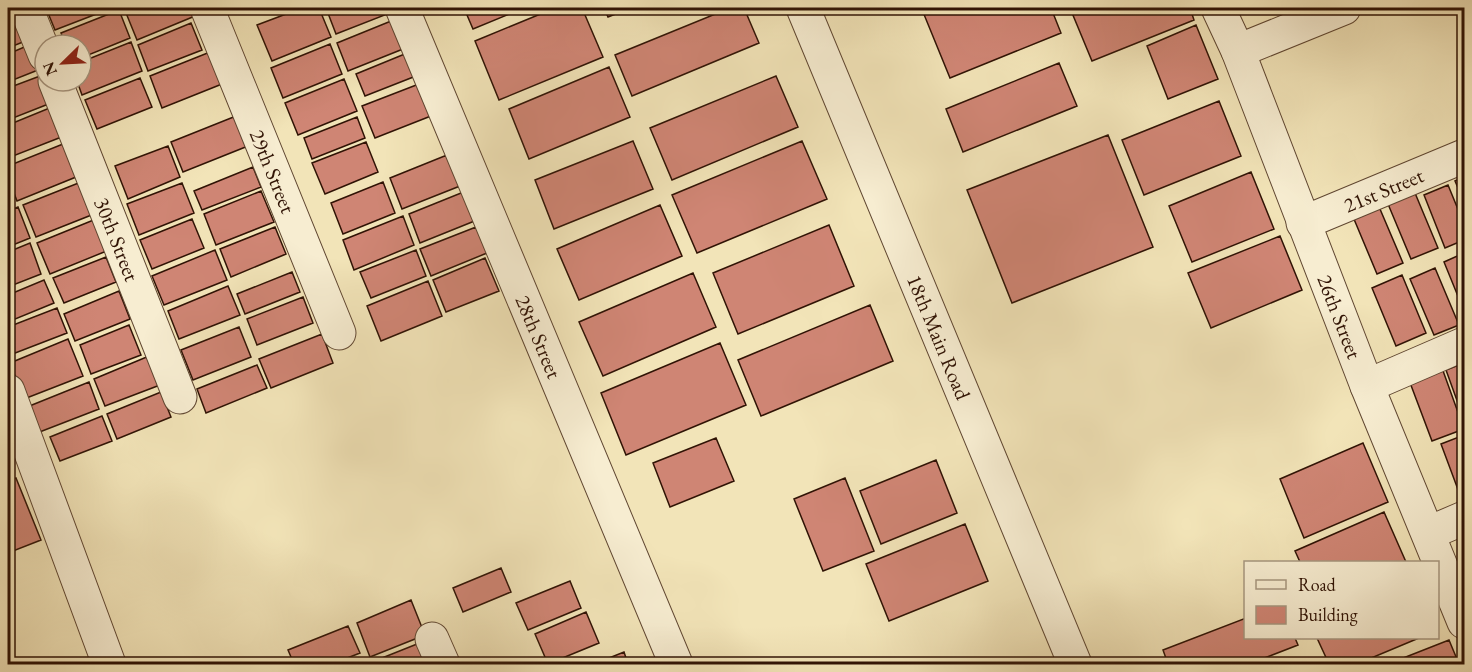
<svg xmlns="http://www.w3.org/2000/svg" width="1472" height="672" viewBox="0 0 1472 672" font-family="'EB Garamond',serif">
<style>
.building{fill:#cf8574;stroke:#301305;stroke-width:1.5}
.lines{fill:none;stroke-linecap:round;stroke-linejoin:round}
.minor-casing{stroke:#604732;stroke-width:35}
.minor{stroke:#f7edd1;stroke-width:33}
.labels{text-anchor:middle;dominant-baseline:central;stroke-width:4.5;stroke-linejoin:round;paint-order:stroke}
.street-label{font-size:21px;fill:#301305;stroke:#f7edd1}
</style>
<rect width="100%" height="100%" fill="#f2e4b8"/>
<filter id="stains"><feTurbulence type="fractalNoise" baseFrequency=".00333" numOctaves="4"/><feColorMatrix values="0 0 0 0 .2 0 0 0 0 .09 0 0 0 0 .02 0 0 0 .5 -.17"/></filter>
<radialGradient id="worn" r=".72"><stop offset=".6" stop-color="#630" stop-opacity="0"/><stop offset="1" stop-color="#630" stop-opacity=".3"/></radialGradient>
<!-- building -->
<path class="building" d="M46,8h66l-57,22z
M124,8h68l3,8 -58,24z
M302,8h17l12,29 -59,24 -15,-36z
M326,8h67l2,3 -59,23z
M464,8h60l-51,21z
M555,8h27l21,49 -104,43 -24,-59z
M604,8h27l-23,9z
M730,8h14l15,35 -127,53 -17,-41z
M933,8h118l10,25 -111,45 -27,-66z
M1070,8h120l4,12 -102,41z
M15,9l13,31 -20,8v-35z
M119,10l11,28 -49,20v-13h-15l-5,-12z
M396,19l12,28 -60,24 -11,-28z
M191,23l11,27 -54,21 -10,-26z
M1196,25l22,54 -50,20 -21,-53z
M131,42l11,29 -60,24 -5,-14h4v-19z
M330,44l12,30 -59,24 -12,-30z
M29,45l9,25 -30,12v-28z
M412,51l9,23 -56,22 -9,-22z
M210,52l12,32 -60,24 -12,-32z
M1059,63l18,43 -114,46 -17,-43z
M609,67l21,50 -101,42 -20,-50z
M40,76l11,27 -43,17v-32z
M776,76l22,51 -126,53 -22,-52z
M140,78l12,29 -55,22 -12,-29z
M344,79l13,32 -59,24 -13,-32z
M424,82l12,32 -61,24 -13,-32z
M1219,101l22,55 -97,39 -22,-55z
M52,107l12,29 -56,22v-33z
M236,116l12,30 -65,26 -12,-30z
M357,117l8,21 -53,21 -8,-21z
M1108,135l45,112 -141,56 -45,-113z
M633,141l20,48 -99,40 -19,-49z
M802,141l25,58 -130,54 -25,-58z
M68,142l13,33 -64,26 -9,-24v-11z
M366,142l12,30 -53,22 -13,-31z
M168,146l12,31 -52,22 -13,-33z
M447,155l13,31 -58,23 -12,-31z
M253,167l8,20 -59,23 -8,-19z
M1251,172l23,57 -82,33 -23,-56z
M1464,177v25l-9,-21z
M81,182l13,32 -58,23 -13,-32z
M383,182l12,31 -52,21 -12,-31z
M182,183l12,30 -55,22 -12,-31z
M1448,185l16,39v16l-19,8 -21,-53z
M261,191l13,31 -58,23 -12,-31z
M466,191l11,29 -57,23 -11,-29z
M1415,193l23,55 -27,11 -23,-55z
M1377,202l26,61 -26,11 -26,-62z
M660,205l22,51 -103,44 -22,-51z
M18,207l12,31 -22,9v-36z
M403,216l11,29 -60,25 -11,-30z
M96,219l13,31 -59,24 -13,-31z
M192,219l12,29 -52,21 -12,-29z
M829,225l25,61 -116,48 -25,-61z
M275,227l11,27 -55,23 -11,-28z
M476,227l11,26 -56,23 -11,-27z
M1280,236l22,54 -91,38 -23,-55z
M30,243l11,31 -33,13v-35z
M215,250l12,30 -63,25 -12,-29z
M416,250l10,26 -55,22 -11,-26z
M1464,253v58l-20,-49z
M106,257l10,25 -52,21 -11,-25z
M485,258l14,33 -53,21 -13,-32z
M1435,268l24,57 -25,10 -24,-56z
M292,272l8,20 -55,22 -8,-20z
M693,273l23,54 -113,49 -24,-54z
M1402,275l24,58 -30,13 -24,-58z
M44,280l10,23 -46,19v-27z
M428,281l14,35 -61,25 -14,-35z
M228,286l12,29 -61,24 -11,-28z
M119,291l11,28 -55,22 -11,-27z
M303,297l10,26 -56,22 -10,-26z
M870,305l23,56 -132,55 -23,-56z
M57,308l10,25 -57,22 -2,-6v-22z
M129,325l12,30 -50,19 -11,-29z
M239,327l12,30 -58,23 -12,-30z
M322,334l11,29 -62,25 -12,-29z
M68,339l15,37 -59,23 -14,-36z
M720,343l26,62 -120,50 -25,-62z
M149,356l11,29 -55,21 -11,-27z
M1464,363v57l-18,-50z
M257,365l10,23 -61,25 -9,-24z
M1442,368l22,61 -32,12 -23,-61z
M89,382l10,27 -62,24 -10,-26z
M161,392l10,25 -54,22 -10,-25z
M102,416l10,25 -52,20 -10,-24z
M1464,435v58l-4,2 -19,-51z
M716,438l18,43 -64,26 -17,-44z
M1363,443l25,59 -84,36 -24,-59z
M936,460l21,53 -76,31 -21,-53z
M16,478l25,62 -33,13v-72z
M845,478l29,73 -51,20 -29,-72z
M1384,512l22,50h-106l-5,-11z
M965,524l23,57 -99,40 -23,-57z
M501,568l10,24 -48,20 -10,-24z
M570,581l11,27 -53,22 -12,-27z
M411,600l14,35 -55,22 -13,-34z
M586,612l13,31 -51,21 -13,-30z
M1246,618v20h49l3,7 -49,19h-81l-5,-14z
M348,626l12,27 -28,11h-38l-6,-14z
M1317,638h102l-62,26h-28z
M427,640l10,24h-70z
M1449,640l10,24h-71z
M624,652l4,12h-34z"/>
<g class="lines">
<defs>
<g id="minor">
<path d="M26,8l19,47"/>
<path id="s1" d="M207,8l132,325"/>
<path id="s2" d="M402,8l274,656"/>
<path id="s3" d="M803,8l272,656"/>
<path id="s4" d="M1218,8l20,43 129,335 97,236"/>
<path d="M1238,51l106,-43"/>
<path id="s5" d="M55,81l125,316"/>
<path id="s6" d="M1303,223l161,-67"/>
<path d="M1367,386l97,-42"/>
<path d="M8,391l101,273"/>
<path d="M1429,533l35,-15"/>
<path d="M432,639l11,25"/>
</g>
</defs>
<!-- minor casing -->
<use href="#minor" class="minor-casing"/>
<!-- minor -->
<use href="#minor" class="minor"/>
</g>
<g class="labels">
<!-- street labels -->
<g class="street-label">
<text stroke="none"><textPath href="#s1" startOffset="176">29th Street</textPath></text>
<text stroke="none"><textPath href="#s6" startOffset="87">21st Street</textPath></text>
<text stroke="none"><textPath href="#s5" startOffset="170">30th Street</textPath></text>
<text stroke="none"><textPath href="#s4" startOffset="332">26th Street</textPath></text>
<text stroke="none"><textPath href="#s2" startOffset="356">28th Street</textPath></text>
<text stroke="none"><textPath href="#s3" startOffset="356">18th Main Road</textPath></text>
</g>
</g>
<!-- margin -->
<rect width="1472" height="672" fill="none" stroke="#f2e4b8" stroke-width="30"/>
<rect x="9" y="9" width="1454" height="654" fill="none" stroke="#301305" stroke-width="3"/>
<rect x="15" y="15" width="1442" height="642" fill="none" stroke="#301305" stroke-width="1.5"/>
<!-- legend -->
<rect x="1244" y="561" width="195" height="78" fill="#f7edd1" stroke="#a7967f" stroke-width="1.5"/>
<rect x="1256" y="580" width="30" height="9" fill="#f7edd1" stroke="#a7967f" stroke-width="1.5"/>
<text x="1298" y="591" font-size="18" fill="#301305">Road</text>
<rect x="1256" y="606" width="30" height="18" fill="#cf8574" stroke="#a7967f" stroke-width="1.5"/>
<text x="1298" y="621" font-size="18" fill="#301305">Building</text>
<!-- north arrow -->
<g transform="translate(63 63) rotate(246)"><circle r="28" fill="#f7edd1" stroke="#a7967f" stroke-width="1.5"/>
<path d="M0-4.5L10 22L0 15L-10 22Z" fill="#8f2418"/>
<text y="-9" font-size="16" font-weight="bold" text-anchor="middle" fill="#301305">N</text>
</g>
<rect width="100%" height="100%" filter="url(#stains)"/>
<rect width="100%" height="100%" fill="url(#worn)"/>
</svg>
